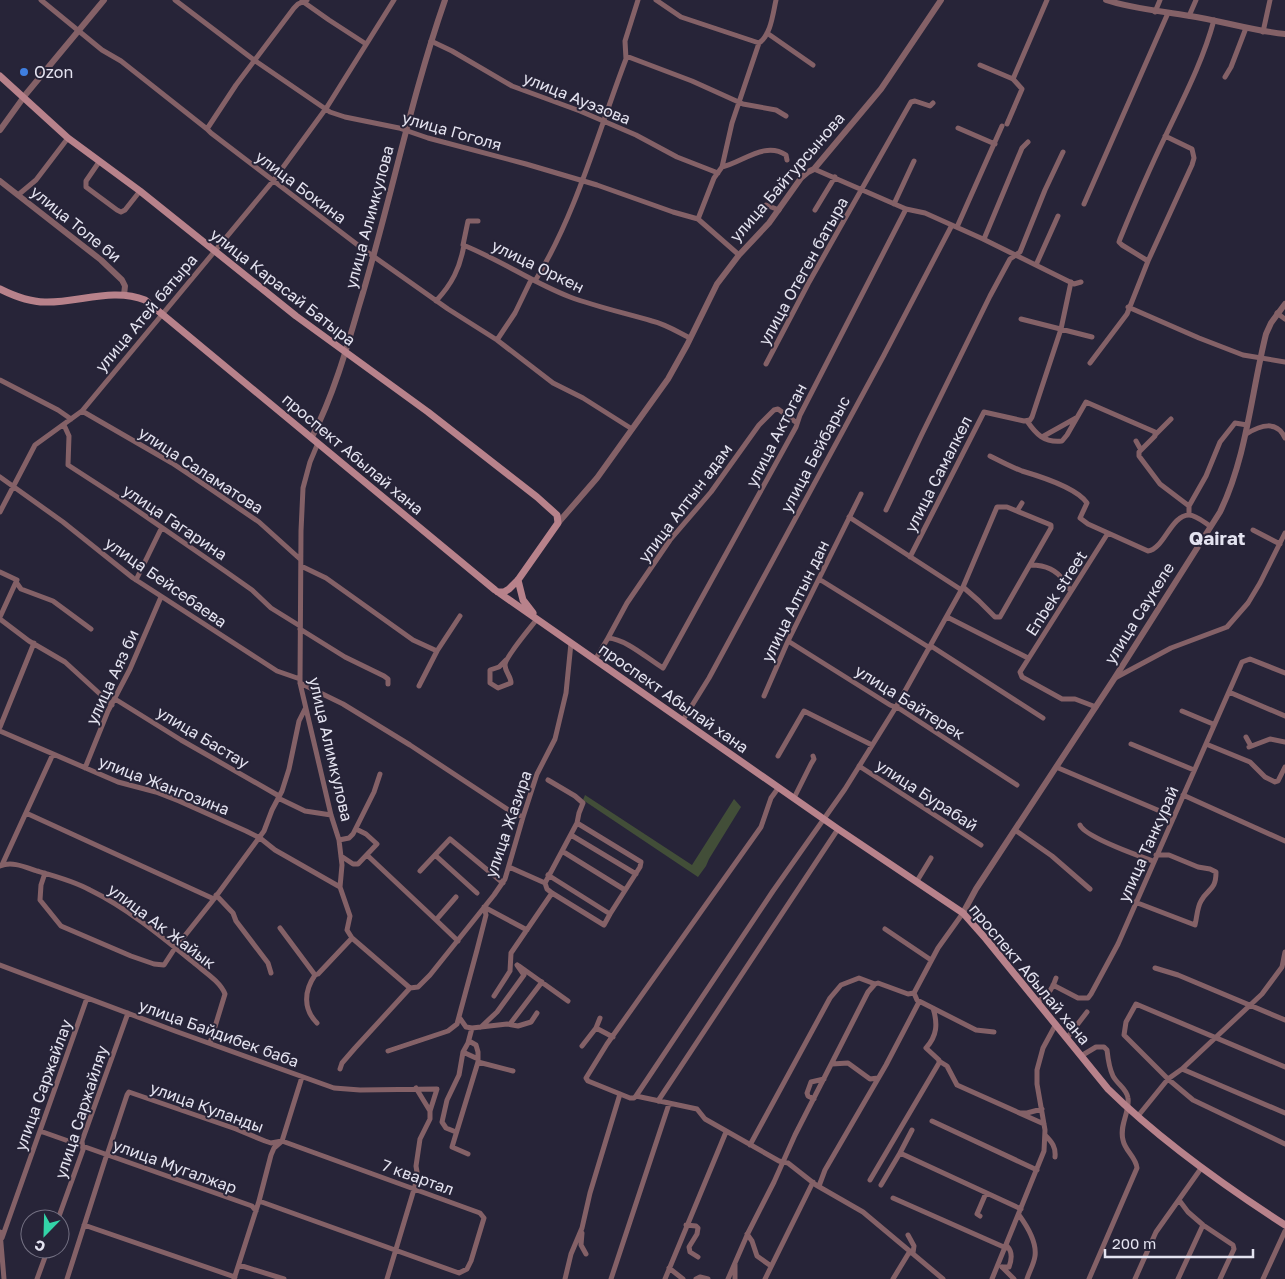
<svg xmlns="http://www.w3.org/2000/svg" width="1285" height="1279" viewBox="0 0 1285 1279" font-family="'Golos Text',sans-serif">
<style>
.green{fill:#424e38}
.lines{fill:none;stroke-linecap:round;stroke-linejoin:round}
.minor{stroke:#846167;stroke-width:5}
.tertiary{stroke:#846167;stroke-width:6}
.secondary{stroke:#b8828b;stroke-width:7}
.shop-dot{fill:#3f7fe0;stroke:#272438;stroke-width:2}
.labels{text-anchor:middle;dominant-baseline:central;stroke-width:4;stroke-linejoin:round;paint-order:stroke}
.poi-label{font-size:16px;fill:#e4e3f0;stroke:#272438;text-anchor:start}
.street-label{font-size:16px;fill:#e4e3f0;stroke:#272438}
.quarter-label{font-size:19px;font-weight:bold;fill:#e4e3f0;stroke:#272438}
</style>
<rect width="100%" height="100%" fill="#272438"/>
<!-- green -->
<path class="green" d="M585,795l107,70 42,-66 7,8 -32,52 -3,7 -8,11 -115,-77z"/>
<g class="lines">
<!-- minor -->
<path class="minor" d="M41,0l61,50 19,11 86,68 4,4 152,116 85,60 49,31 56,43 30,15 49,31
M175,0l79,60 76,52 15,5 54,11 29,10 98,26 71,21 76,27 25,7 41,36
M656,0l25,17 78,26
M302,1l27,19 37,24
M1155,12l5,-12
M1189,16l7,-16
M1263,32l7,-32
M767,33l46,32
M431,41l21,10 60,35 68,25 56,24 41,22 41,16
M626,56l66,25 51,23 33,6 10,6
M980,65l33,14
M1225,77l6,-10 15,-39
M1007,124l15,-35 -9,-10 34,-79
M958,128l37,16
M207,129l29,-44 58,-77 4,-4 9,-4
M99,162l-13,19v6l31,23 4,2 4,-2 15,-19
M722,167c21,-5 43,-26 64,-12l1,5
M814,169l92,40 19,4 58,26 91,45 7,-2
M18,195l18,-15 32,-42
M894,204l20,-43
M1084,204l84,-191
M766,205l13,5
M815,210l20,-33
M698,219l16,-41 8,-11 10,-44 27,-80c12,-8 14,-30 17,-43
M478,221h-10l-5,24c38,15 70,38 107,52 27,10 55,16 82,24 13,3 26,11 38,17
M957,227l45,-101
M984,239l38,-91 6,-6
M1148,261l-26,-16 -3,-3 1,-3c14,-34 29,-69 45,-102 18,-38 38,-76 49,-117
M1036,265l22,-49
M535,281c41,-66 63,-149 91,-222l-1,-18 13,-41
M436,301c16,-17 24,-33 28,-56
M1128,307l71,31 44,17 42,7
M1277,313l8,6
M1021,319l71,18
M497,340l18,-27 16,-33
M1090,363l37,-49 21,-53 44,-96 2,-7 -2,-9 -27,-13
M766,364l42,-80 103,-182 4,-1 15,5 3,-3
M0,380l58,30 13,9
M82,411l90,52 18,12 69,47 41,37
M1027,421c9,13 17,22 35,20l5,-6 19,-33 69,30v4l-16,16v4l21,28 29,22
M64,425l5,11 -1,29 51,33 106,73 27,19 19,18 29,18
M1156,434l15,-15
M1246,434c15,-9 31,-14 39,4
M1042,437l34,-19
M1136,441l5,9
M318,443l-8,19 -7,26 -2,43 -1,152 31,132 8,25 3,25 -2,22 10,29 -3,14 5,8 58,50 8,-1 12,-12 64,-80 11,-16 18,-62 14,-43 18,-35 11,-46 5,-50
M990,456c10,5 21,11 32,15 17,5 55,17 65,32l-7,15 8,6 20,9
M0,477l63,45 70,56 144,93 23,8
M886,510l36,-76 68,-138 20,-37 10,-7 25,-62 18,-38
M1017,511l5,-8
M0,512l35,-67 47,-34 191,-230 54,-74 67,-107
M1189,515v-9l17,-30 14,-34 15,-19 12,2
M849,517l111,72
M1253,530l27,14
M910,557l74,-145 40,9 6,-1 2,-3 29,-88 10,-47
M1031,565c13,0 25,4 33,16 3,3 4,7 7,10
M301,566l25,12 87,62 24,11
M0,572l17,8 -1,2 5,7 32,12 38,28
M819,579l111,69
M136,580l25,-51
M0,617l16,-35
M947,617l81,41
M0,619l29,22 36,21 47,43
M300,629l45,28 39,19 4,3v5
M608,638l19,-35 43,-63 41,-48 48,-67 15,-15 4,-1 19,14
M788,641l102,64 10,4 117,76
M931,646l112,72
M506,660l-7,7 -9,3v13l8,5 13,-5c0,-7 -6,-11 -6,-18 0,-8 26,-38 32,-46
M595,660l13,-22c18,1 40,21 55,30l133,-241 4,-12 106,-206
M1115,678l56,-30 56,-21 21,-24 12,-20 25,-50
M300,683l43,21 67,41 103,68 10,4
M419,686l18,-35 23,-35
M1229,692l56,24
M764,696l24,-55 73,-147
M115,699l66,41 98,56
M1096,707l-21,-8h-13l-40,-22 -2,-5 88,-139 40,18c16,-2 23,-36 41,-36 7,0 16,8 21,11
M1182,711l31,13v3
M683,720l26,-42 175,-323 68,-130
M0,727l34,-84
M0,731l118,51 38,10 23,9 67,30 14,7 15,12 65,37
M1246,737l5,9
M1131,744l63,26
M1206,744l44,18 15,15 10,5 3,-1 7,-14
M1249,747l21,-8 15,3
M778,756l26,-45 68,34
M859,766l122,79
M1056,767l118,50
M85,768l23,-57 22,-42 31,-72
M779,787l-8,11 -10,29 -154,217 -21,34 2,3 42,17h4l2,-2 61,13 8,10 74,42 9,2 28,22 47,27 80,67
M157,792l4,-8
M1183,795l102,46
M278,798l27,13 26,4
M794,798l17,-34 3,-5 -1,-3
M26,813l188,86
M1080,825c5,12 59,31 73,36
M1015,830l37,26 38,33
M571,835l65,39
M339,840l10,-2 4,-4 21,-42 6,-18
M562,851l63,39
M367,855l69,65
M435,855l42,38
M341,856l12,8h5l19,-20 -11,-10 -10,-5
M2,865l51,-111
M0,866c12,-5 25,1 37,5 18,5 37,10 53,19 37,18 71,46 103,72 10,9 27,19 32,32l-15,49
M420,871l30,-32 53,44
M45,873l-4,12 -1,15 21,26 70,30 23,8 10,1 11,-17 39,-49 50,-68 8,-21 10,-19 7,-22 10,-48 6,-12
M548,875l62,39 30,-47 1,-5 -64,-39
M917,881l14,-23
M545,883l32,-60 2,-10 4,-10 -8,-7 -27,-16
M552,893l52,32 6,-11
M216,895l17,18 3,8 32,42 3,10
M456,897l-20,23 22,21
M1135,902l60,23c2,-8 2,-17 6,-24 7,-13 15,-10 15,-29l-6,-3 -12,-2 -29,-12h-13
M484,907l43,23
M963,913l-25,35 -24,45 3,7 59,30 18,2
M280,928l35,47 3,-1 34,-36
M885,929l46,31
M0,965l175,66 159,57 26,2 77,-1 -7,22v8l-10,20 -4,27 1,6 -2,14 -28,93
M519,966l49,35
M1155,968l23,7 107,45
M315,975c-11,16 -12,34 2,48
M1053,985l25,13h10l3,-4 27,-50 124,-282 8,-3 35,14
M494,996l16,-25 1,-18 41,-60 -5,-4 -2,-6 -36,-16
M1037,1001c10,-3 16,-14 19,-23
M459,1017l7,10 6,1 35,-4 11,2 13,-4 6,-9
M510,1024l32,-42
M481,1027l16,-15 27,-37 -7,-10
M596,1028l4,-10
M1067,1038l20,-26
M582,1046l14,-18 17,9
M388,1051l60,-20 9,-7 20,-74 9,-35 -2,-8
M463,1052l15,7
M1081,1056l15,-9h8l3,3c1,9 2,18 6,26 4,8 14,13 15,22 2,14 -9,27 -5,42 2,11 13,17 14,28l-48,111
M939,1061l8,5 10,19 87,39
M478,1062l35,9
M832,1064l16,-1 22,16 8,-1
M1285,1067l-149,-63 -10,18 -2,13 44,44 25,21 92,44
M340,1069l2,-6 13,-15 55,-60
M1182,1069l103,44
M416,1088l14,23
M636,1096l137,-205 72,-102 51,-82 67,-120 34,-80h10l44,18v3l-51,89h-5l-16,-16 -16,-14
M814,1099l-6,-3 -1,-3 4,-11 13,-3
M658,1101l180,-272
M1020,1113h7l15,-4
M1138,1116l30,-37 14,-10 80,-75 20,-27 3,-15
M932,1121l105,49
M40,1131l212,75 4,5
M456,1132l-10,-4 -4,-6 5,-22 12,-25 4,-23 5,-9 4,-15
M1045,1135c7,7 11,12 10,22
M750,1145l80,-147 11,-13 18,-7 16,6
M900,1153l12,-23
M468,1154l-16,-7 26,-85v-10l-2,-7 -7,-4
M107,1155l20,-60 2,-3 107,37 29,12 6,2 11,-2 198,72 4,5 -13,43 -4,8 -8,4 -200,-72 -25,78
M870,1180l69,-117v-3l-13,-12c11,-12 12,-24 7,-40
M881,1185l19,-32 121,56
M819,1186l6,-16 61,-105 33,-63
M893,1198l113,50
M1179,1200l9,12 15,13 30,20 1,4 -14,30
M259,1201l12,-46 3,-7 8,-7 20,-64
M1019,1215c8,11 18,27 16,41 -1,8 -6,16 -8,23
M980,1216l-3,-2 9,-21
M58,1219l25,-69 -1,-9 46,-128
M84,1225l151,52
M686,1225l10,1 2,2 -1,6 -8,13 1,5 8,5
M0,1232l4,47
M582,1233l-1,12 5,9
M747,1234l5,7 5,15 14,10
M908,1235l6,11 -1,7
M2,1238l85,-240
M735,1264v15
M239,1265l45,14
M1002,1267h7c3,-8 4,-15 -2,-21
M1002,1267l12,12
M669,1268l14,11
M37,1279l11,-30
M67,1279l40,-125
M565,1279l6,-25 11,-26 8,-35 30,-99
M611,1279l58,-175
M665,1279l61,-147
M696,1279l4,-2 8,2
M728,1279l20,-46 26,-51 21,-47 73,-143 7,-8 3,-1 30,11 6,-1
M765,1279l48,-97
M893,1279l17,-28
M992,1279l52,-128 1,-21 -8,-46v-14l6,-22 13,-24
M1135,1279l21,-47 46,-65
M1178,1279l25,-54
M1263,1279l22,-48"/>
<!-- tertiary -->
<path class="tertiary" d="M1106,0c27,9 56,11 84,16 32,5 63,15 95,18
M0,130l26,-36 78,-94
M0,181l101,79 21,20 3,6 -1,9
M312,437c21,-41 34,-86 47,-131 31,-101 51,-206 86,-306
M558,523l39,-45 71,-99 19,-34 30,-61 22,-29 30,-32 32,-45 7,-6 6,-3 67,-80 60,-89
M963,913l13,-24 138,-210 106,-167c27,-56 31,-118 46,-178l5,-11 14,-19"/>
<!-- secondary -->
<path class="secondary" d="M0,76l68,62 72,53 156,125 132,96 109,85 20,18 1,8 -40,57 -9,9 -5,3h-6
M0,289c14,7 29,13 45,13 33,1 68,-15 100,-2l350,290 343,239 125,84 23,26 122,150c53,52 115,96 177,136
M518,580l5,20 10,13"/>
</g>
<!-- markers -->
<circle class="shop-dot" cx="24" cy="72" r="5"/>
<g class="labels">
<!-- poi labels -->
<g class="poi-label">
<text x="34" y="72">Ozon</text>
</g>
<!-- street labels -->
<g class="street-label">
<text transform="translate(577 98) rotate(22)">улица Ауэзова</text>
<text transform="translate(452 131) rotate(16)">улица Гоголя</text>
<text transform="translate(787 177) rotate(-49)">улица Байтурсынова</text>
<text transform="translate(301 187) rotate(37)">улица Бокина</text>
<text transform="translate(369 217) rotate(-75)">улица Алимкулова</text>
<text transform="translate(76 224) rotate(39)">улица Толе би</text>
<text transform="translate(538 266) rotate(26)">улица Оркен</text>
<text transform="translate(803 271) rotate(-61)">улица Отеген батыра</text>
<text transform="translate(283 287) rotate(38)">улица Карасай Батыра</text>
<text transform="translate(146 313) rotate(-50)">улица Атей батыра</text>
<text transform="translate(776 435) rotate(-63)">улица Актоган</text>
<text transform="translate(353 454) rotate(40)">проспект Абылай хана</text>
<text transform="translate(815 454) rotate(-62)">улица Бейбарыс</text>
<text transform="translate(201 470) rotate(33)">улица Саламатова</text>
<text transform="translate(938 474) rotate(-63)">улица Самалкел</text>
<text transform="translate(685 503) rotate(-53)">улица Алтын адам</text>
<text transform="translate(175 522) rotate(34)">улица Гагарина</text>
<text transform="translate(166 582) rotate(35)">улица Бейсебаева</text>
<text transform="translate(1056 593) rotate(-57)">Enbek street</text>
<text transform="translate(795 601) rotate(-64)">улица Алтын дан</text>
<text transform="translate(1139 613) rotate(-58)">улица Саукеле</text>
<text transform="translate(112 677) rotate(-65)">улица Аяз би</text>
<text transform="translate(674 698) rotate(35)">проспект Абылай хана</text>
<text transform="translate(910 702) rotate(32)">улица Байтерек</text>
<text transform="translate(203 737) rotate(31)">улица Бастау</text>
<text transform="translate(331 749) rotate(77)">улица Алимкулова</text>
<text transform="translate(164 785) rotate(21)">улица Жангозина</text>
<text transform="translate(927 795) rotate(33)">улица Бурабай</text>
<text transform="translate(508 824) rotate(-71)">улица Жазира</text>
<text transform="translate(1148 844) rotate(-66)">улица Танкурай</text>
<text transform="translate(162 926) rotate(37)">улица Ак Жайык</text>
<text transform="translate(1030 974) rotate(50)">проспект Абылай хана</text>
<text transform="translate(219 1033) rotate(20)">улица Байдибек баба</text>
<text transform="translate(43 1085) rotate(-70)">улица Саржайлау</text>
<text transform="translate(207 1107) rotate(20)">улица Куланды</text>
<text transform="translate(81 1112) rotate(-72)">улица Саржайляу</text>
<text transform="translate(175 1166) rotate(20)">улица Мугалжар</text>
<text transform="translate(418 1177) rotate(20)">7 квартал</text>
</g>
<!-- quarter labels -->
<g class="quarter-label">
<text x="1217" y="537">Qairat</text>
</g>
</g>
<!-- north arrow -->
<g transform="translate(45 1234) rotate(203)"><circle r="24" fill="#272438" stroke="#737082"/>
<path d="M0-4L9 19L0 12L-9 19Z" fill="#33d4a8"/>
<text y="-8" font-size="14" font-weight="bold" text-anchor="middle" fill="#e4e3f0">С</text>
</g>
<!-- scale -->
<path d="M1105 1249v8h148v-8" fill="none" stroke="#e4e3f0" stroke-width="2.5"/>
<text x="1112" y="1249" font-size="15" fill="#e4e3f0" stroke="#272438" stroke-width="4" paint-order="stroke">200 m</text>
</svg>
